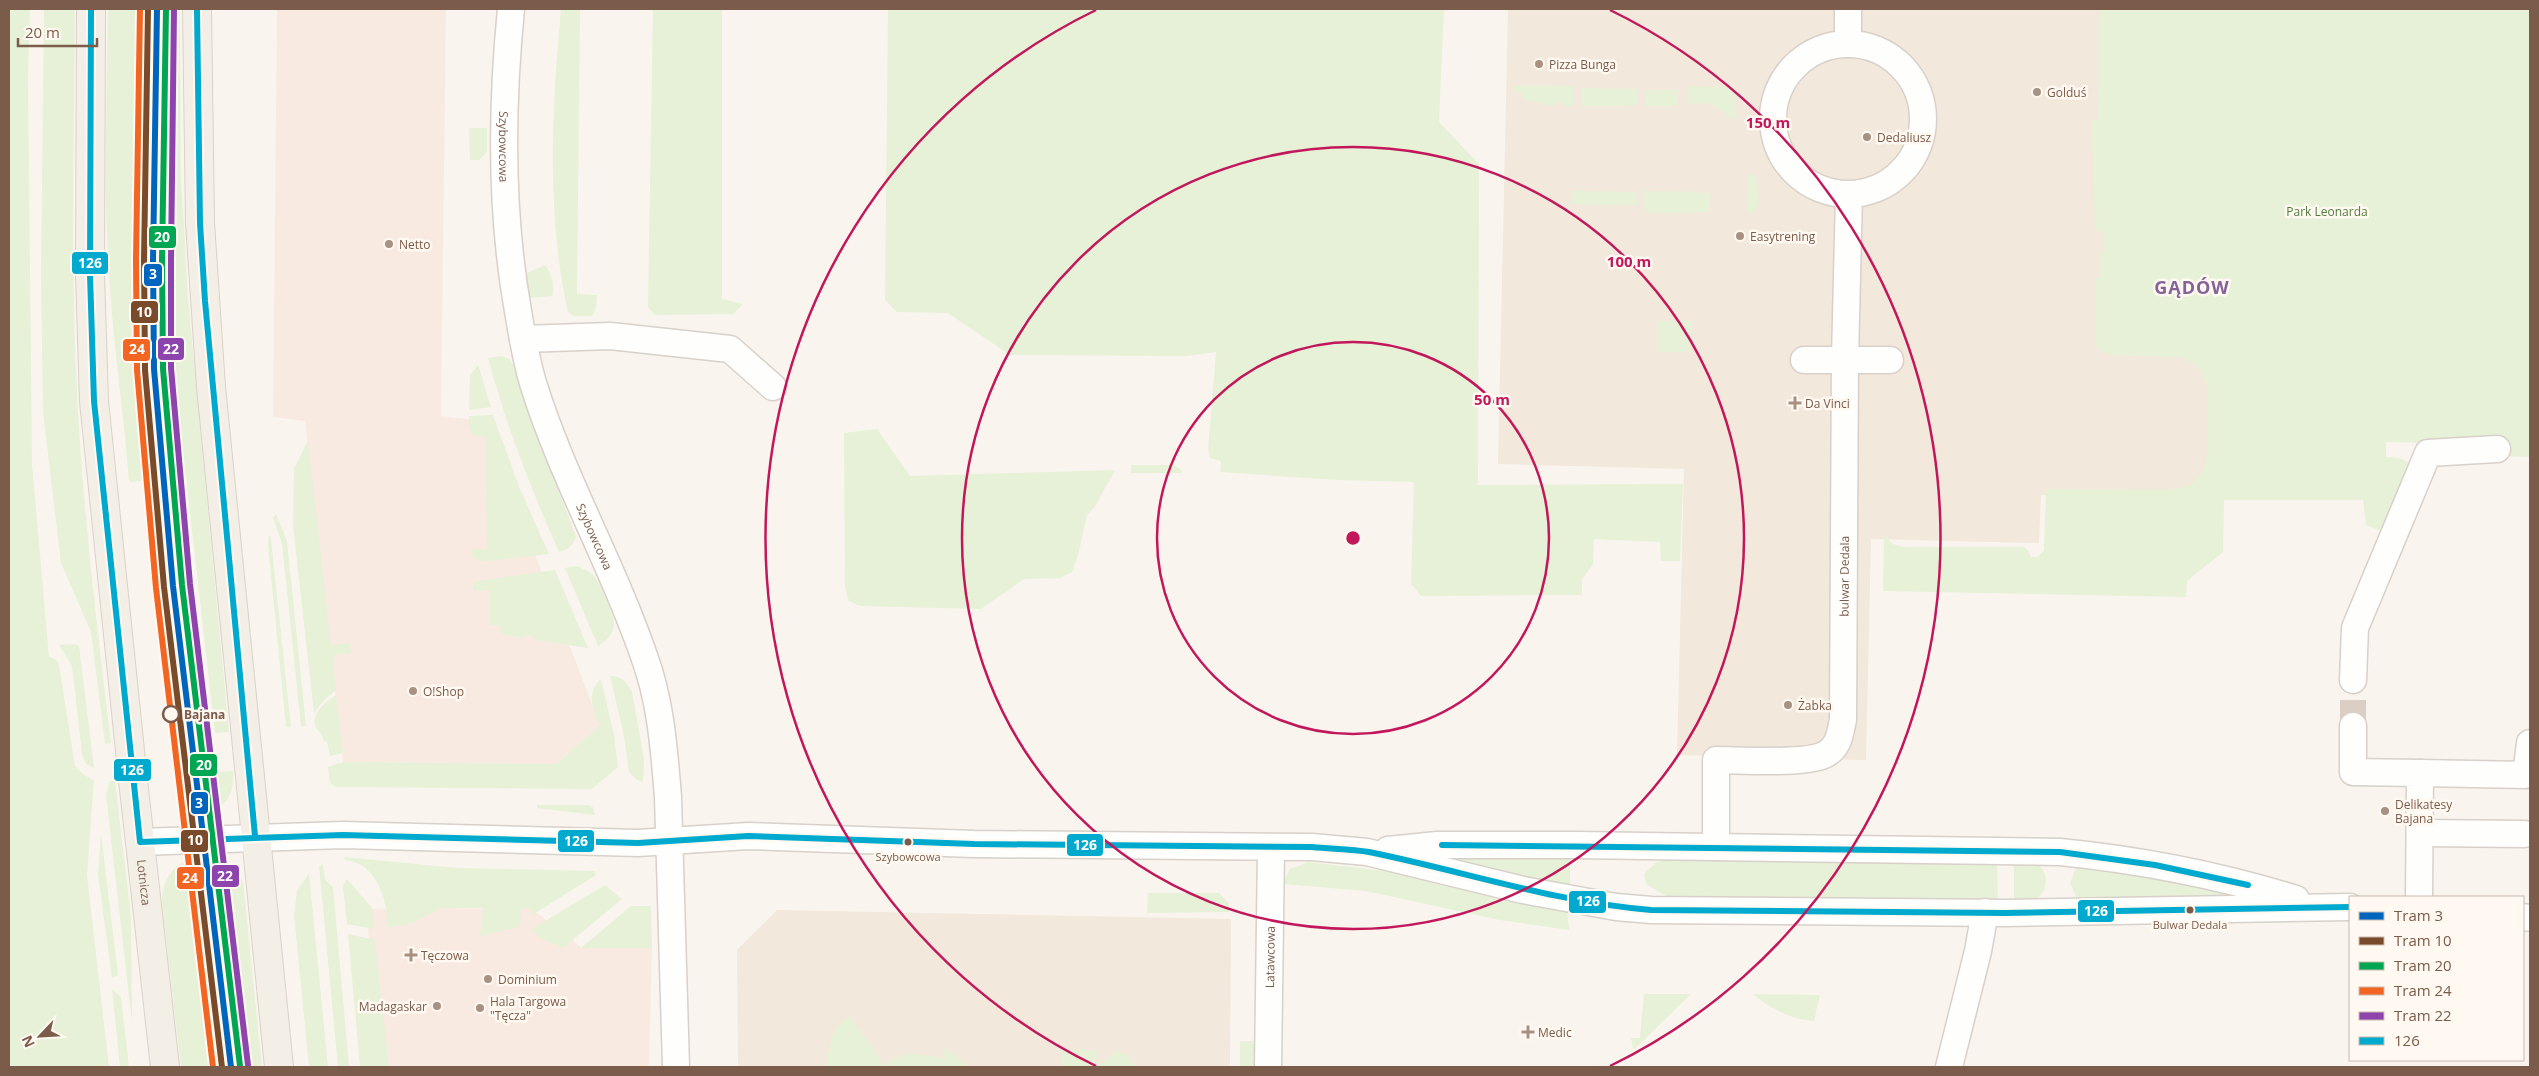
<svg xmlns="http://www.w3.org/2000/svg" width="2539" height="1076" viewBox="0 0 2539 1076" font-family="'Open Sans',sans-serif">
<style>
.residential{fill:#f2e8db}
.commercial{fill:#f9eae1}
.green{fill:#e6f1d7}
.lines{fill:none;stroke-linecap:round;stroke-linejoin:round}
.street-tunnel{stroke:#dacec5;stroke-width:26;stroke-dasharray:26 13;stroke-linecap:butt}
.street-casing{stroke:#d8d0ca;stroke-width:29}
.primary-casing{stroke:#dad1ca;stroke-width:30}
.street{stroke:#fefefc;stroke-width:26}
.primary{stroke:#f4efe6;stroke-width:28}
.bus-1-casing{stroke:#fff9f1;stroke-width:10}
.bus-1{stroke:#00a9ce;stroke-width:6}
.tram-1-casing{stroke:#fff9f1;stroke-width:10}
.tram-2-casing{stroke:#fff9f1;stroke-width:10}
.tram-3-casing{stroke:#fff9f1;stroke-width:10}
.tram-4-casing{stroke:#fff9f1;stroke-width:10}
.tram-5-casing{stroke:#fff9f1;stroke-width:10}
.tram-1{stroke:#0065bd;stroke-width:6}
.tram-2{stroke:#7a4b2a;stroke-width:6}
.tram-3{stroke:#00a651;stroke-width:6}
.tram-4{stroke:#f26522;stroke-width:6}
.tram-5{stroke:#8e44ad;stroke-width:6}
.ring{fill:none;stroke:#c2185b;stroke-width:2.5}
.poi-dot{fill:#a79183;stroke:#fff9f1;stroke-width:2}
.stop-dot{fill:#fff9f1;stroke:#7b5b4a;stroke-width:2.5}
.bus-dot{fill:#7b5b4a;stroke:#fff9f1;stroke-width:2}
.labels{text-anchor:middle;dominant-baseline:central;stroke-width:5;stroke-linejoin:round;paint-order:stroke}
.bus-label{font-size:11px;fill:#7b5b4a;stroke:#fff9f1}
.poi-label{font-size:12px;fill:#7b5b4a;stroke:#fff9f1;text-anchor:start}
.street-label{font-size:12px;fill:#7b5b4a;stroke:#fff9f1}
.park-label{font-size:12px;fill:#507b3e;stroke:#fff9f1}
.stop-label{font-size:12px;font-weight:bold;fill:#7b5b4a;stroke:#fff9f1;text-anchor:start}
.district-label{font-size:18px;font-weight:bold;letter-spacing:1px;fill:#856297;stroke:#fff9f1}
.centre{fill:#c2185b;stroke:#fff9f1;stroke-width:2.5}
.ring-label{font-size:15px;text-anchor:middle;font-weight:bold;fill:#c2185b;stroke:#fff9f1;stroke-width:5;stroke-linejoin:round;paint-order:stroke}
.line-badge{stroke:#fff9f1;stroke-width:2}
.badge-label{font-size:14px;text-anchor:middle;font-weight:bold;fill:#fff}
</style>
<rect width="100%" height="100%" fill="#f9f5ee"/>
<!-- residential -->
<path class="residential" d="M1508,9h607l-3,346 99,2 2,138h-172l-2,48 -168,-4 -5,221 -189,-5 7,-286 -186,-5z
M777,910l454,9 -1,148h-492l-1,-117z"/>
<!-- commercial -->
<path class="commercial" d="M277,9h169l-5,407 43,5 116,304 -44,39 -213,-2 -38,-341 -32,-4z
M441,908l91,1 50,39h70l-3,119h-267l-16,-158z"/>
<!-- green -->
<path class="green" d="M9,9h21l-2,70 4,385 17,193 7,2 3,6 16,101 9,9 10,5 -7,95 22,192h-100z
M44,9h31c-1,120 -4,241 1,362 5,125 20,248 35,372l-6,1 -14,-112 -30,-69 -18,-151 -2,-136z
M108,9h29c-1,157 -6,315 6,472l-14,1c-5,-69 -16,-138 -20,-208 -6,-88 -2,-177 -1,-265z
M164,9h16l1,167 7,123 41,433 -14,1 -29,-256 -18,1 -1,-13 -5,-121z
M561,9h19l-3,285 20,1 -1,12 -4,9h-18l-6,-4c-22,-98 -16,-204 -7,-303z
M653,9h69v290l21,5 -10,10 -78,1 -7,-8z
M888,9h556l-5,113 40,42 -1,321 205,-1 -3,77h-19l-1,-19 -66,-3 -1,25 -11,15v16l-161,1 -10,-12 3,-102 -77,-2 -117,-8 1,-11 -11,-3 -2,-8 8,-98 -29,4 -177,-1 -62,-42 -51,-1 -12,-12z
M2099,9h431v448l-26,-1 -4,-12 -114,-2v15c11,1 19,0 26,10l-26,62 -8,1 -12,-5 -3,-25h-139l-1,52 -36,29 -1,16 -303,-6 1,-57 8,10 13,3h119l4,3 3,7h7l6,-7 2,-61 125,1 19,-5 15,-17 2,-14v-67l-3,-11 -10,-13 -12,-6 -70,-2 -11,-4 -5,-6 -1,-67h4v-25h5v-21l-9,-1 -3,-110 6,-1z
M1512,85l61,1v20h-8l-3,-4h-6l-3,4 -30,-7 -2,-6h-4z
M1687,86l48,1v34l-25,-18 -23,1z
M1582,88l56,1v17l-2,-2 -9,2h-45z
M1646,90h32v16h-32z
M469,128h18v24l-8,8h-9z
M1748,174h7l4,28 -6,11h-5z
M1572,191l64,1 1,13 -65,-1z
M1644,191l57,1 1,2 8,-2v20l-65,1z
M545,265c6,7 11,22 7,31l-23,2 -4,-24z
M1657,321h34l-1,31h-33z
M502,356l7,3 6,8 21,65 40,104c-2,9 -8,14 -17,16 -28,-63 -53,-127 -71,-194z
M478,365l13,42 -22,3 1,-35z
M493,415l27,74 29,65 -62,7h-9l-6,-5v-7h15l-2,-112 -12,-2 -4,-8v-11z
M877,429l33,47 205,-6 -21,38 -7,7 -9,41 -6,16 -11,6 -37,1 -43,30 -121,-3 -11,-5 -4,-13 -1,-155z
M308,440l23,205 19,-2 1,10 -18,2 3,35 -12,10 -10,13 -21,-187 1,-57z
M1131,465h43l8,5v3h-51z
M276,514l11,27 19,185h-5l-19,-183 -9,-25z
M269,534l2,5 20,189 -5,-2 -18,-180z
M575,566c7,2 12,4 18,9 6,5 22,42 21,50 -1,10 -8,16 -16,21l-33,-78z
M555,570l33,78 -52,-8 -5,-5h-6v3l-24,-4 -1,-9h-11v-35l-16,1v-7l4,-3z
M75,644l4,2 15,122 -8,-4 -4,-10 -10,-88 -13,-21z
M610,676c12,0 17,6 22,16l12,67 -1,23 -6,-2 -8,-8 -6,-41z
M601,679l13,56 4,32 -26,22 -256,-2 -6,-4 -2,-16 15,-5 213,2 44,-39c-7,-17 -15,-31 1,-46z
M336,695l7,58 -13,3 -3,-14 -3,-1c-1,-7 -8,-11 -9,-17 -3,-12 13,-24 21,-29z
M233,771c1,20 -3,35 -25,39l-5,-37z
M110,781h5l16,136 1,105 -26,-227z
M537,805h51l5,2 2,8 -58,-7z
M101,833l17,142 -6,3 -14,-104z
M213,856l17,7 13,18 19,186h-25z
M1570,856v32l-122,-28 1,-3z
M344,857l114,11 137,3 1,4 -64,40 -1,-6h-10l-1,18 -40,9 3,-28h-42l-31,16 -22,3c-1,-26 -10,-64 -43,-67z
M1671,857l326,3 1,40 -330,-3 -22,-13 -2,-10 11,-11z
M186,861l24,206h-29l-19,-163c0,-17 6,-36 24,-43z
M2014,861c7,0 17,0 23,3 12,7 12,26 0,34 -7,4 -16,3 -23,3z
M1308,862l86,10 173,37 2,21 -69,-10 -134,-29 -84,-7 8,-15z
M2084,863l172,34 -173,3 -6,-2 -7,-15 6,-16z
M323,864l2,16 8,7 16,180h-11l-19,-201z
M309,873l19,194h-19l-15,-152 3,-24z
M347,879l25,29 2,21 -27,-5 -4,-38z
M605,885l17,14 -59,49 -19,-8 -14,-10z
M1148,893h71l10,10v9l-82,1z
M631,906h20l1,42h-71z
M348,934l27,6 14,127h-29z
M112,989l9,8 8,70h-9z
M1644,994h47l-55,54h-3l-2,-10h9z
M1753,994l67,1 -6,26c-24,-2 -43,-12 -61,-27z
M849,1016l36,50c18,-18 35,-11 59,-8v-10l27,19h-143c0,-22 3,-37 21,-51z
M1240,1041h16v26h-16z
M1062,1050h36l-1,8 -10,9h-25z
M1118,1051l9,4 10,12h-41z"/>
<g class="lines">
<!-- street-tunnel -->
<path class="street-tunnel" d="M2353,726v-46"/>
<defs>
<g id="street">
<path id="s1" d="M511,9c-10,101 -11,201 7,302 4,24 8,49 15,72 29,94 79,180 111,273 17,46 20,93 24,141l8,270"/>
<path d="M1848,9v35"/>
<circle cx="1848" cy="119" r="75"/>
<path d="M523,339l87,-3 120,13 43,38"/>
<path d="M1804,360h86"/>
<path d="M2353,680l2,-52 73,-175 69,-4"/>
<path d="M2353,726v46l67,1 -1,124"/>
<path d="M2420,773l106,2 4,-32"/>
<path d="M2421,833l103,1"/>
<path d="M140,842l203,-7 295,8 110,-7 226,8 338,3 55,5 156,38 93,17 35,3 354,3 345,-6"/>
<path id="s2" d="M1716,847v-87c24,0 91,5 110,-6 13,-7 14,-21 17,-34l2,-361 4,-164"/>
<path d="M1388,850l49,-5h140l483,7c81,8 158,23 236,47"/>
<path d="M2523,917l7,1"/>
<path id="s3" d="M1268,1067l3,-219"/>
<path d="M1949,1067l29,-116 7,-39"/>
</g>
<g id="primary">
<path id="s4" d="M91,9l-1,266 4,126 39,379 32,287"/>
<path d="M197,9l3,214 11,164 68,680"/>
</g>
</defs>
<!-- street casing -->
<use href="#street" class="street-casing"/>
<!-- primary casing -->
<use href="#primary" class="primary-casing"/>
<!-- street -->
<use href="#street" class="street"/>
<!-- primary -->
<use href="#primary" class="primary"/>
<defs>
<path id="bus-1" d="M91,9l-1,266 4,126 46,441 203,-7 295,8 110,-7 226,8 338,3c19,2 38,2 57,5 94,19 185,50 282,58l354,3 345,-6
M197,9l3,214 5,78 50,535
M1442,845l618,7 95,13 93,20"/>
</defs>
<!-- bus-1 casing -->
<use href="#bus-1" class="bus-1-casing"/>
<!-- bus-1 -->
<use href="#bus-1" class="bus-1"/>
<defs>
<path id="tram-1" d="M157,9l-4,251 1,109 19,217 58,481"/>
<path id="tram-2" d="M148,9l-4,251 1,110 19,217 58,480"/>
<path id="tram-3" d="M166,9l-4,251 1,109 19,216 58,481"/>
<path id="tram-4" d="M140,9l-4,251 1,110 19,218 57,479"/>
<path id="tram-5" d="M174,9l-3,251v108l19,216 58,481"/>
</defs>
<!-- tram-1 casing -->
<use href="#tram-1" class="tram-1-casing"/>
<!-- tram-2 casing -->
<use href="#tram-2" class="tram-2-casing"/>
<!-- tram-3 casing -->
<use href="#tram-3" class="tram-3-casing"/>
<!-- tram-4 casing -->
<use href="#tram-4" class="tram-4-casing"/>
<!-- tram-5 casing -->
<use href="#tram-5" class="tram-5-casing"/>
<!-- tram-1 -->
<use href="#tram-1" class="tram-1"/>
<!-- tram-2 -->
<use href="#tram-2" class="tram-2"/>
<!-- tram-3 -->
<use href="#tram-3" class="tram-3"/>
<!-- tram-4 -->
<use href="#tram-4" class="tram-4"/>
<!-- tram-5 -->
<use href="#tram-5" class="tram-5"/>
</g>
<!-- distance rings -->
<g class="ring">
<circle cx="1353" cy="538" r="196"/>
<circle cx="1353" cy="538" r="391"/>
<path d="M1096 1066A587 587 0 0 1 1096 10M1610 10A587 587 0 0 1 1610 1066"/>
</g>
<!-- markers -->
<g class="poi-dot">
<circle cx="1539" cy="64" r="5"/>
<circle cx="2037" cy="92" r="5"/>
<circle cx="1867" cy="137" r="5"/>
<circle cx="1740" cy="236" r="5"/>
<circle cx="389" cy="244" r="5"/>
<path d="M1792.5 395.5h5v5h5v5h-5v5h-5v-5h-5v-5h5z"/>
<circle cx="413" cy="691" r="5"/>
<circle cx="1788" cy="705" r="5"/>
<circle cx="2385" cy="811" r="5"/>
<path d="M408.5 947.5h5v5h5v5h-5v5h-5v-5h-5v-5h5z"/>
<circle cx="488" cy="979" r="5"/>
<circle cx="437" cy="1006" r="5"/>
<circle cx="480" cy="1008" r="5"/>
<path d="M1525.5 1024.5h5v5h5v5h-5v5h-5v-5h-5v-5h5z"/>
</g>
<circle class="stop-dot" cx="171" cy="714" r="8"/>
<g class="bus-dot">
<circle cx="908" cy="842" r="4.5"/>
<circle cx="2190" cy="910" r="4.5"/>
</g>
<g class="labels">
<!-- bus labels -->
<g class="bus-label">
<text x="908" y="856">Szybowcowa</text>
<text x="2190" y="924">Bulwar Dedala</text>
</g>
<!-- poi labels -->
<g class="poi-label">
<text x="1549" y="64">Pizza Bunga</text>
<text x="2047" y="92">Golduś</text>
<text x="1877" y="137">Dedaliusz</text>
<text x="1750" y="236">Easytrening</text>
<text x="399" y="244">Netto</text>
<text x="1805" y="403">Da Vinci</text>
<text x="423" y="691">O!Shop</text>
<text x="1798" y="705">Żabka</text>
<text x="2395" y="804">Delikatesy<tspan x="2395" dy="14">Bajana</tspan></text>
<text x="421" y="955">Tęczowa</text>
<text x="498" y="979">Dominium</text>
<text x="490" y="1001">Hala Targowa<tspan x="490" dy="14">"Tęcza"</tspan></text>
<text x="427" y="1006" text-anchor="end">Madagaskar</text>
<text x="1538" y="1032">Medic</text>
</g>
<!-- street labels -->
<g class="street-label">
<text stroke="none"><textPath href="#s1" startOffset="138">Szybowcowa</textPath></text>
<text stroke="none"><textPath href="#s1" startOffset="542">Szybowcowa</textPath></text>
<text stroke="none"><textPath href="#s2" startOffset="381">bulwar Dedala</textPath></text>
<text stroke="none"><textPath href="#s4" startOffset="876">Lotnicza</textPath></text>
<text stroke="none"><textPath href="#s3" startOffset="110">Latawcowa</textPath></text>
</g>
<!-- park labels -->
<g class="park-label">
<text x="2327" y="211">Park Leonarda</text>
</g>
<!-- stop labels -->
<g class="stop-label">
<text x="184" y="714">Bajana</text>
</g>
<!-- district labels -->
<g class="district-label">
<text x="2192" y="287">GĄDÓW</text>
</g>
</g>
<circle cx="1353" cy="538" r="8" class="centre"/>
<g class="ring-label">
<text x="1768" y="128">150 m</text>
<text x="1629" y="267">100 m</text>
<text x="1492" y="405">50 m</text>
</g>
<g class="line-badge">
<rect x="148" y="225" width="29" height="24" rx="5" fill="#00a651"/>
<rect x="71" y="251" width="38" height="24" rx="5" fill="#00a9ce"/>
<rect x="143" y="263" width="20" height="24" rx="5" fill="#0065bd"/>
<rect x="130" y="300" width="29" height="24" rx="5" fill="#7a4b2a"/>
<rect x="157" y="337" width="28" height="24" rx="5" fill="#8e44ad"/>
<rect x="122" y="338" width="29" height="24" rx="5" fill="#f26522"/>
<rect x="189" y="753" width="29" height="24" rx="5" fill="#00a651"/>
<rect x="113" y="758" width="39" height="24" rx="5" fill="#00a9ce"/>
<rect x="190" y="791" width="19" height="24" rx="5" fill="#0065bd"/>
<rect x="180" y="829" width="29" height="24" rx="5" fill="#7a4b2a"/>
<rect x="557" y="829" width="38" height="24" rx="5" fill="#00a9ce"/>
<rect x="1066" y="833" width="38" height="24" rx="5" fill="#00a9ce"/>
<rect x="211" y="864" width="29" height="24" rx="5" fill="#8e44ad"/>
<rect x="176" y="866" width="29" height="24" rx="5" fill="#f26522"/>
<rect x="1568" y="890" width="39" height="24" rx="5" fill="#00a9ce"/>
<rect x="2077" y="899" width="38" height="24" rx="5" fill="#00a9ce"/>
</g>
<g class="badge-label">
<text x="162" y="242">20</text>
<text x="90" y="268">126</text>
<text x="153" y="279">3</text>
<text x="144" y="317">10</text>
<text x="171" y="354">22</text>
<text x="137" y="354">24</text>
<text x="204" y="770">20</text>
<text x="132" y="775">126</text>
<text x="199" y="808">3</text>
<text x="195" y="845">10</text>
<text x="576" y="846">126</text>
<text x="1085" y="850">126</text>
<text x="225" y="881">22</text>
<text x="190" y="883">24</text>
<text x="1588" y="906">126</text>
<text x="2096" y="916">126</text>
</g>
<!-- border -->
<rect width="2539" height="1076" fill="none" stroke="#7b5b4a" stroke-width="20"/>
<!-- legend -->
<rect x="2349" y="896" width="175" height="165" fill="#fff9f1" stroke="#cabaae"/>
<rect x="2359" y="912" width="25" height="8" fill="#0065bd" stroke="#cabaae"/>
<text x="2394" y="921" font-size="15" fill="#7b5b4a">Tram 3</text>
<rect x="2359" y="937" width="25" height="8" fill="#7a4b2a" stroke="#cabaae"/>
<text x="2394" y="946" font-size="15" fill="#7b5b4a">Tram 10</text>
<rect x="2359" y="962" width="25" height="8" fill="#00a651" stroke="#cabaae"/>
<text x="2394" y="971" font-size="15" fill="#7b5b4a">Tram 20</text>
<rect x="2359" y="987" width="25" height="8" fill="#f26522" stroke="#cabaae"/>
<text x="2394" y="996" font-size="15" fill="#7b5b4a">Tram 24</text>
<rect x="2359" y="1012" width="25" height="8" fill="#8e44ad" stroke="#cabaae"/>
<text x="2394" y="1021" font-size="15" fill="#7b5b4a">Tram 22</text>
<rect x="2359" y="1037" width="25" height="8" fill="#00a9ce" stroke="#cabaae"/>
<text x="2394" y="1046" font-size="15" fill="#7b5b4a">126</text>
<!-- north arrow -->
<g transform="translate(40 1036) rotate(245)" stroke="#fff9f1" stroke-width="4" paint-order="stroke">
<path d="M0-4L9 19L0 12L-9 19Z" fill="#7b5b4a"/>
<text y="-8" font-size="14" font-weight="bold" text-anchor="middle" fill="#7b5b4a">N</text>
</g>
<!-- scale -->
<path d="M18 38v8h79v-8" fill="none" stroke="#7b5b4a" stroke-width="2.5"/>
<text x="25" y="38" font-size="15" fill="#7b5b4a" stroke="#fff9f1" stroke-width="4" paint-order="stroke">20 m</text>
</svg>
